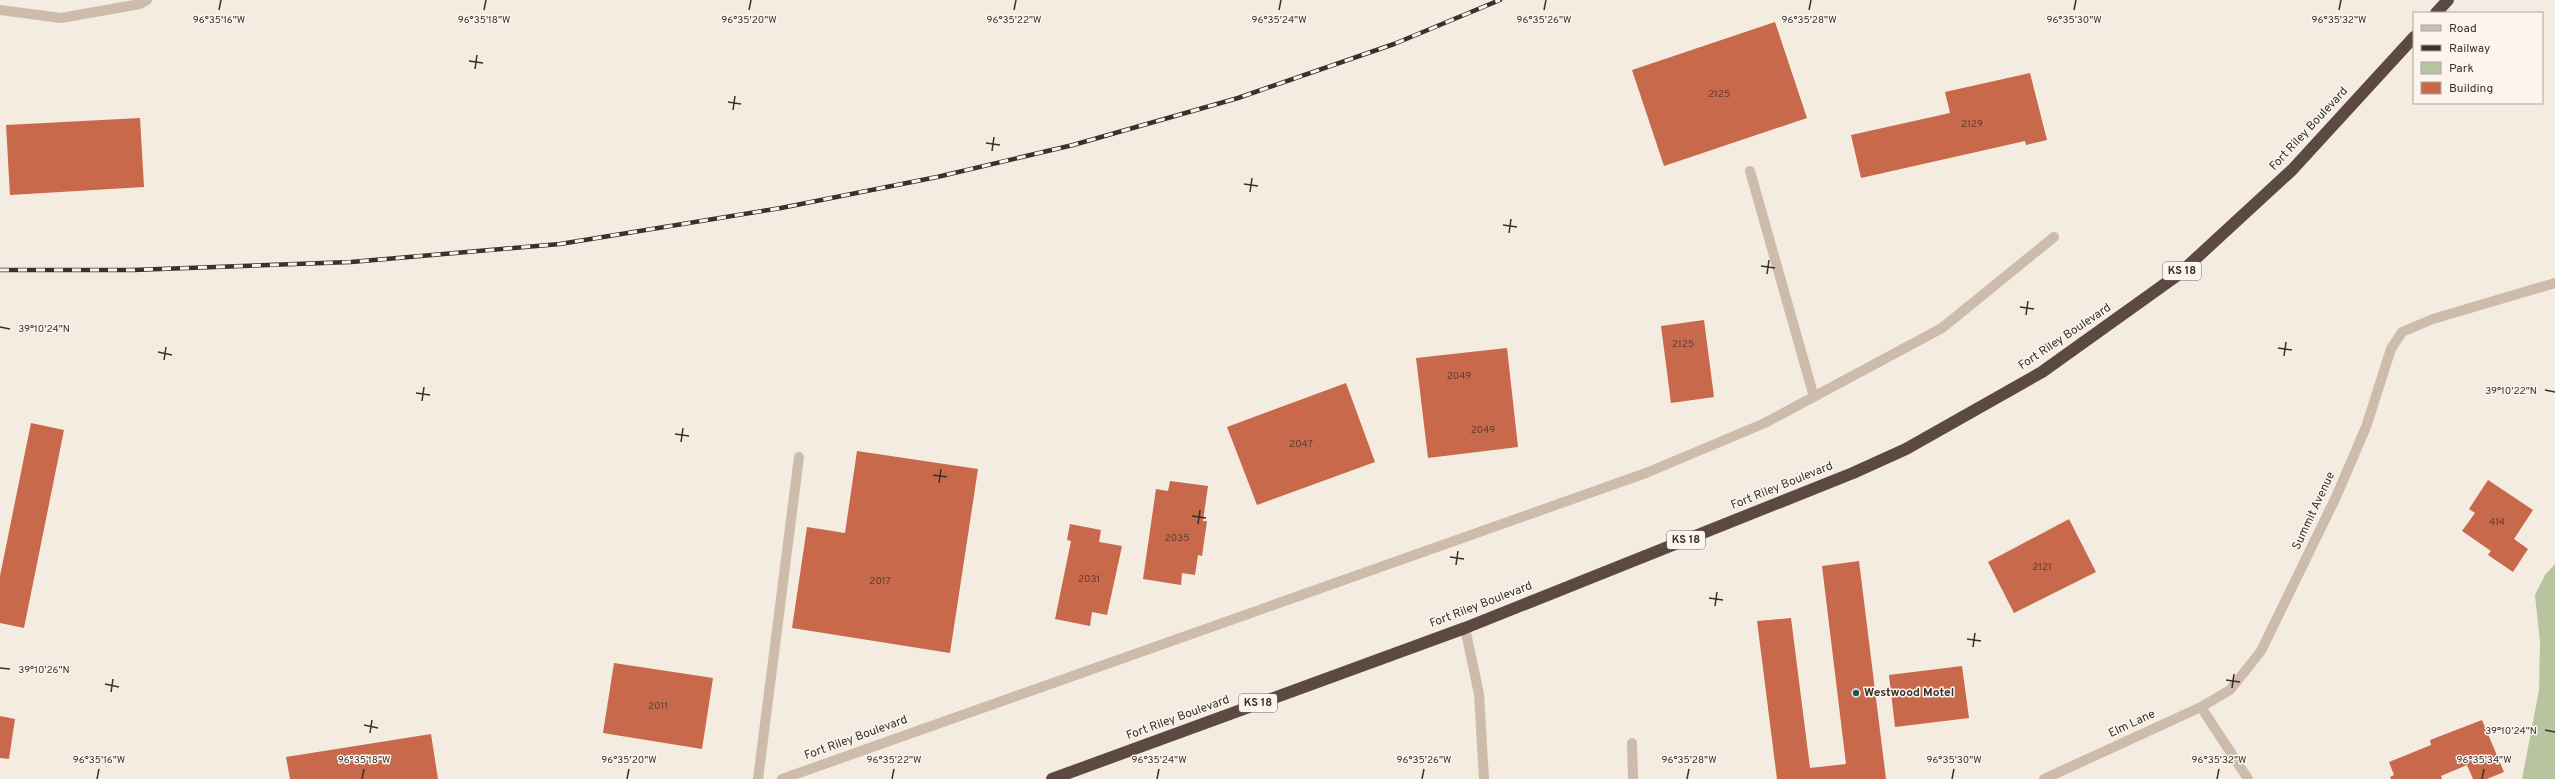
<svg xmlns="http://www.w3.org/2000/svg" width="2555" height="779" viewBox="0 0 2555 779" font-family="Overpass,sans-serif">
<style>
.green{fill:#b8c4a0}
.building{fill:#c8694b}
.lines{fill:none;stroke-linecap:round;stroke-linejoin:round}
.minor{stroke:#cdbbac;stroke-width:10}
.highway{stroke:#5c4a42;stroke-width:12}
.rail-casing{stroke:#3b302b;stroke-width:4.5}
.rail{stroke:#fbf5ee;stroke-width:3;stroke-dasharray:9;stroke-linecap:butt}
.ticks{fill:none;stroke:#3b302b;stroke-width:1.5}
.poi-dot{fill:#1f5a5e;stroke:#fbf5ee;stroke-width:1.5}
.labels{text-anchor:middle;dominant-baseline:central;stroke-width:3;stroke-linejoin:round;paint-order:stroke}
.number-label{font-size:10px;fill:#5e3e33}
.shield{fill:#fbf5ee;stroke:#756b66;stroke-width:1}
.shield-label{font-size:11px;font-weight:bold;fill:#3b302b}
.street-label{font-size:12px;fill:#3b302b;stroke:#fbf5ee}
.poi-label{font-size:12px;font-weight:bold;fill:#3b302b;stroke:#fbf5ee;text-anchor:start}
.ticks-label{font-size:10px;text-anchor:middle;fill:#3b302b;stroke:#fbf5ee;stroke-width:3;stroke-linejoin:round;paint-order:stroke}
</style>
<rect width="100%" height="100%" fill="#f4ebe1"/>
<!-- green -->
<path class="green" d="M2555,564v215h-33l17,-89 1,-48 -5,-47 10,-20z"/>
<!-- building -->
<path class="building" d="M1775,22l32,96 -143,48 -32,-96z
M2030,73l17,67 -21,5 -1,-4 -164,37 -10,-43 99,-22 -5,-21z
M140,118l4,69 -134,8 -4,-70z
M1704,320l10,77 -43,6 -10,-77z
M1507,348l11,99 -90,11 -12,-100z
M1346,383l29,79 -118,43 -30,-78z
M31,423l33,7 -40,198 -24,-5v-47z
M857,451l121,18 -28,184 -158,-25 15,-101 38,6z
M2488,480l45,30 -19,29 14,10 -15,23 -25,-17 3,-4 -29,-20 13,-18 -6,-4z
M1170,481l38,5 -5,35h4l-5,35 -4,-1 -3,20 -13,-2 -1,12 -38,-6 13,-90 12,2z
M2069,519l27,53 -82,41 -26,-51z
M1070,524l31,6 -2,12 23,4 -15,69 -15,-3 -2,14 -35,-7 16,-78 -4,-1z
M1859,561l27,218h-109l-20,-158 34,-3 19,150 36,-4 -24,-198z
M614,663l99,15 -11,71 -99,-16z
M1962,666l7,52 -74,9 -6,-52z
M0,716l15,3 -6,40 -9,-1z
M2482,720l22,52 -17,7h-14l-6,-14 -26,11 1,3h-51l-1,-2 4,-2 -5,-13 42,-17 -1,-5z
M431,734l7,45h-148l-4,-22z"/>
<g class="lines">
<!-- minor -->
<path class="minor" d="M0,10l61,8 79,-14 7,-4
M1750,171l64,226
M1465,628l14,66 5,85
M2201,707l47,72
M1632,743l1,36
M758,779l41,-322
M782,779l864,-306 119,-50 177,-95 112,-91
M2044,779l157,-72 29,-17 31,-39 75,-154 30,-70 25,-78 11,-17 31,-13 122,-36"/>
<!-- highway -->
<path class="highway" d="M2436,13l12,-13
M1052,779l413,-151 388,-155 53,-24 136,-77 137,-98 113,-104 122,-133"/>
<defs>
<path id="rail" d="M0,270h133l218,-8 209,-18 221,-36 156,-31 136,-32 165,-47 156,-54 106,-44"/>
</defs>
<!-- rail casing -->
<use href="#rail" class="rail-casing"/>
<!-- rail -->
<use href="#rail" class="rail"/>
</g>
<!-- ticks -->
<path class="ticks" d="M219,10l2,-10M484,10l2,-10M749,10l2,-10M1014,10l2,-10M1279,10l2,-10M1544,10l2,-10M1809,10l2,-10M2074,10l2,-10M2339,10l2,-10M469,61l14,2M475,69l2,-14M728,102l13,2M733,110l2,-14M986,143l14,2M992,151l2,-14M1244,184l14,2M1250,192l2,-14M1503,225l14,2M1509,233l2,-14M1761,266l14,2M1767,274l2,-14M2020,307l14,2M2026,315l2,-14M0,327l10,2M2278,348l14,2M158,352l14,3M2284,356l2,-14M164,360l2,-13M2545,390l10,2M416,393l14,2M422,401l2,-14M675,434l14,2M681,442l2,-14M933,475l14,2M939,483l2,-14M1192,516l14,2M1198,524l2,-14M1450,557l14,2M1456,565l2,-14M1709,598l14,2M1715,606l2,-14M1967,639l14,2M1973,647l2,-14M0,668l10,1M2226,680l14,2M105,684l14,3M2232,688l2,-14M111,692l2,-13M364,725l14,3M2545,730l10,2M370,733l2,-13M97,779l2,-10M362,779l2,-10M627,779l2,-10M892,779l2,-10M1157,779l2,-10M1422,779l2,-10M1687,779l2,-10M1952,779l2,-10M2217,779l2,-10M2482,779l2,-10"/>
<!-- markers -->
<circle class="poi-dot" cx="1856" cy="693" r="4"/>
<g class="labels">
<!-- number labels -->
<g class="number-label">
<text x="1719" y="94">2125</text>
<text x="1972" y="124">2129</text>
<text x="1683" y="344">2125</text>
<text x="1459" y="376">2049</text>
<text x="1483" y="430">2049</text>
<text x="1301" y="444">2047</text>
<text x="2497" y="522">414</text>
<text x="1177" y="538">2035</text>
<text x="2042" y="567">2121</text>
<text x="1089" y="579">2031</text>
<text x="880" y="581">2017</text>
<text x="658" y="706">2011</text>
</g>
<!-- shield labels -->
<g class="shield">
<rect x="2163" y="262" width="38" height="18" rx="3"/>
<rect x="1667" y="531" width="38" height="18" rx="3"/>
<rect x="1239" y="694" width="38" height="18" rx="3"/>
</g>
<g class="shield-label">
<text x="2182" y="271">KS 18</text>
<text x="1686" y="540">KS 18</text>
<text x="1258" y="703">KS 18</text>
</g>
<!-- street labels -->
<g class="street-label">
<text transform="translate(2309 129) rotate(-47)">Fort Riley Boulevard</text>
<text transform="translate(2065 337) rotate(-34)">Fort Riley Boulevard</text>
<text transform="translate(1782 486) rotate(-22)">Fort Riley Boulevard</text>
<text transform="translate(2314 511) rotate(-65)">Summit Avenue</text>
<text transform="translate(1481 605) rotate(-21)">Fort Riley Boulevard</text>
<text transform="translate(1178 718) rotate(-20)">Fort Riley Boulevard</text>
<text transform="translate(2132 724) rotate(-25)">Elm Lane</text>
<text transform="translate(856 738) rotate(-20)">Fort Riley Boulevard</text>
</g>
<!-- poi labels -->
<g class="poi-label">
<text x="1864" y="693">Westwood Motel</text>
</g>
</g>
<g class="ticks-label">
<text x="219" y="23">96°35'16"W</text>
<text x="484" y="23">96°35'18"W</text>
<text x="1809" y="23">96°35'28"W</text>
<text x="2074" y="23">96°35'30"W</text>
<text x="749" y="23">96°35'20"W</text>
<text x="1014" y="23">96°35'22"W</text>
<text x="1279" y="23">96°35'24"W</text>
<text x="1544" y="23">96°35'26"W</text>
<text x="2339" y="23">96°35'32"W</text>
<text x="44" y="332">39°10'24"N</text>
<text x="2511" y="394">39°10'22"N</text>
<text x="44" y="673">39°10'26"N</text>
<text x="2511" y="734">39°10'24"N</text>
<text x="99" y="763">96°35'16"W</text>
<text x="364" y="763">96°35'18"W</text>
<text x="629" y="763">96°35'20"W</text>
<text x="894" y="763">96°35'22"W</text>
<text x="1159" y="763">96°35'24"W</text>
<text x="1424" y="763">96°35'26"W</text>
<text x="1689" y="763">96°35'28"W</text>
<text x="1954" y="763">96°35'30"W</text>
<text x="2219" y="763">96°35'32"W</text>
<text x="2484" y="763">96°35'34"W</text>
</g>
<!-- legend -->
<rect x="2413" y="12" width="130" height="92" fill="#fbf5ee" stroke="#aea6a0"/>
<rect x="2421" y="25" width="20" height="6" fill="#cdbbac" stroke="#aea6a0"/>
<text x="2449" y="32" font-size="12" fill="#3b302b">Road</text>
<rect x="2421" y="45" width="20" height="6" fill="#3b302b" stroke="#aea6a0"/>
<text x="2449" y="52" font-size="12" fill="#3b302b">Railway</text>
<rect x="2421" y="62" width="20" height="12" fill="#b8c4a0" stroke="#aea6a0"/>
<text x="2449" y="72" font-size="12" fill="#3b302b">Park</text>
<rect x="2421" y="82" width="20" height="12" fill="#c8694b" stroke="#aea6a0"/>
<text x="2449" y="92" font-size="12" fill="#3b302b">Building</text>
</svg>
